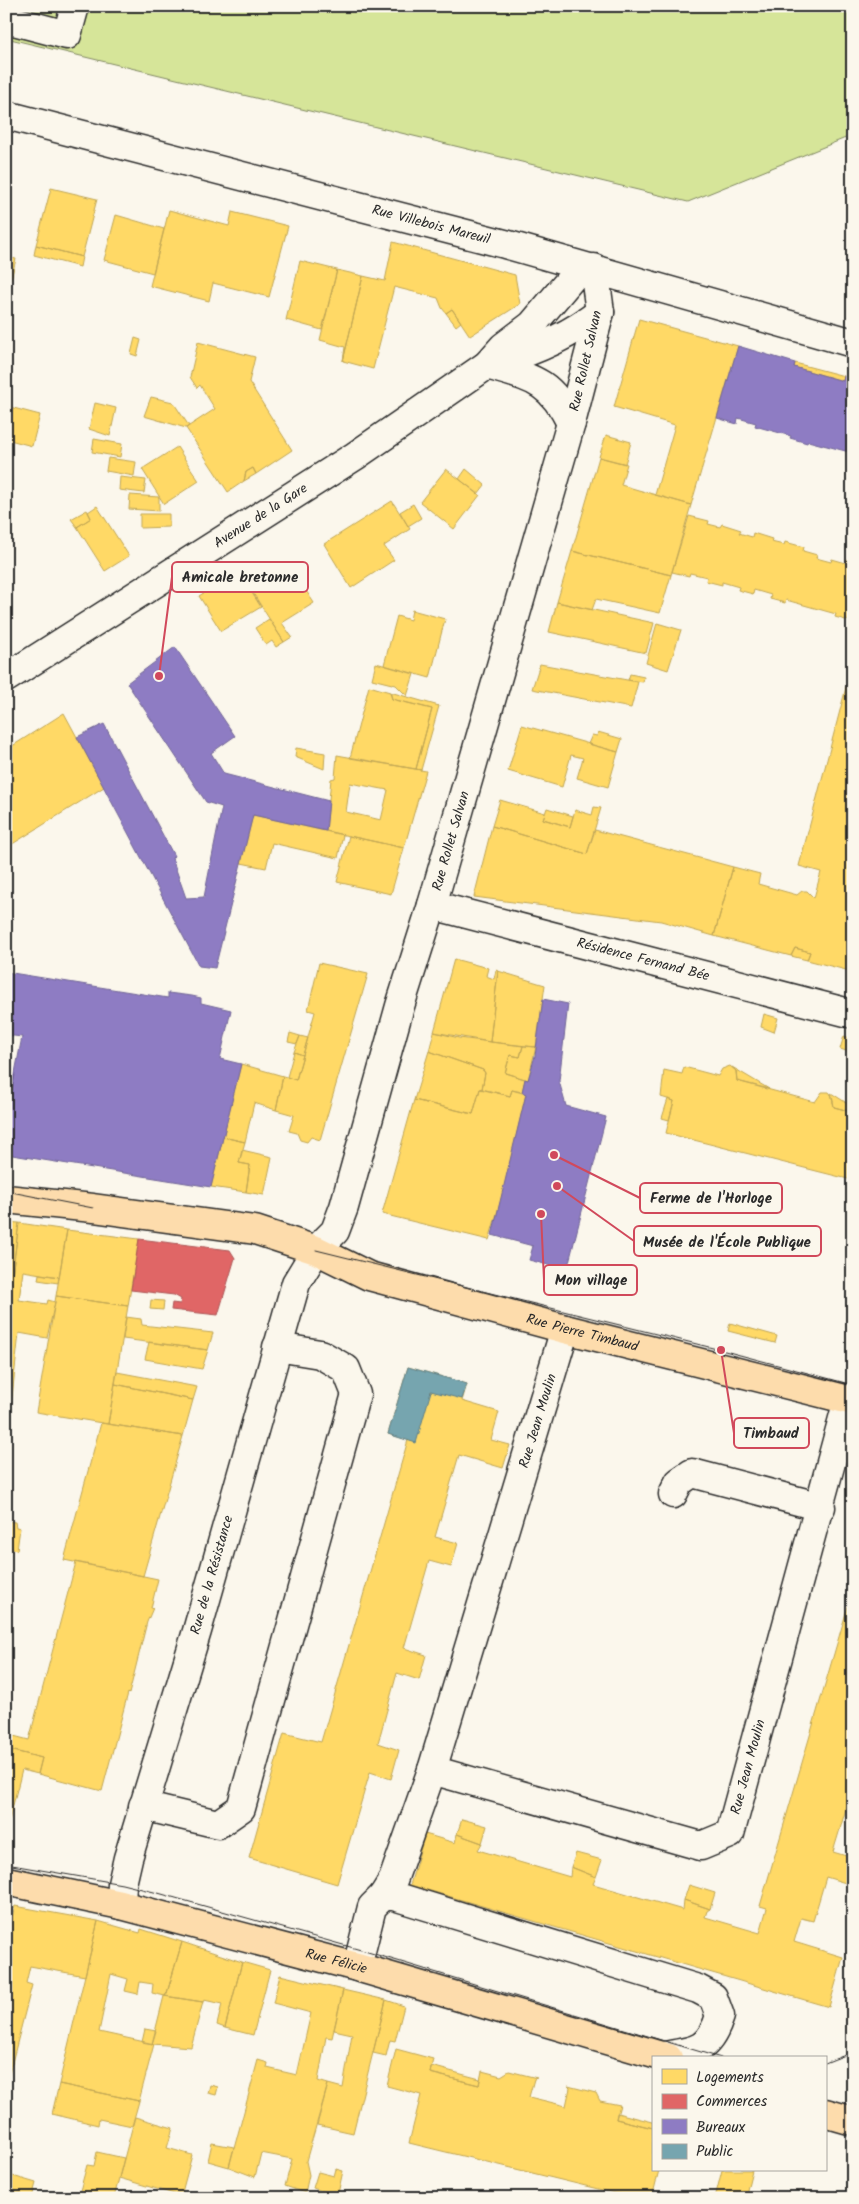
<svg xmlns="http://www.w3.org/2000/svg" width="859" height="2204" viewBox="0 0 859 2204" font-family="Kalam,sans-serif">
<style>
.green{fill:#d6e599;stroke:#808862}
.homes{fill:#ffd966;stroke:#bfa554;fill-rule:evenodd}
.shops{fill:#e06666;stroke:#aa5454}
.offices{fill:#8e7cc3;stroke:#706495}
.public{fill:#76a5af;stroke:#608087}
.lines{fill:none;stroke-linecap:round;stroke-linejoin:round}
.minor-casing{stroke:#2b2b2b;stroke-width:31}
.major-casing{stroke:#2b2b2b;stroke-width:31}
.minor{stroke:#fbf7ec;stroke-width:28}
.major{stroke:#fddcac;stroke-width:28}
.tram{stroke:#2b2b2b;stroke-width:1}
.labels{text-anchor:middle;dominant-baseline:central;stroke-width:5;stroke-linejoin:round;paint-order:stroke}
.street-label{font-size:14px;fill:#2b2b2b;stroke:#fbf7ec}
.leader{fill:none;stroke:#d1495b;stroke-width:2}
.callout-dot{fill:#d1495b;stroke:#fbf7ec;stroke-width:2}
.callout{fill:#fbf7ec;stroke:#d1495b;stroke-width:2}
.callout-label{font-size:15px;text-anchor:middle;font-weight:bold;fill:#2b2b2b}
</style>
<rect width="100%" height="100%" fill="#fbf7ec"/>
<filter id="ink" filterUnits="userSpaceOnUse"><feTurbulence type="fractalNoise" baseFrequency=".02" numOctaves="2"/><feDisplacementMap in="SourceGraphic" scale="10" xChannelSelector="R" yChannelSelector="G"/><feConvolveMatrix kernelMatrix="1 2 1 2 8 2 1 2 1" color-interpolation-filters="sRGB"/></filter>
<g filter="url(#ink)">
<!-- green -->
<path class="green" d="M6,6h847v129l-165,67 -682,-164z"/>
<!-- homes -->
<path class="homes" d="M51,188l46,11 -15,58 -46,-12z
M169,210l60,16 3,-14 56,14 -19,71 -56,-14 -4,18 -59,-15z
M116,215l48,14 -11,44 -49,-13z
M393,242l122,33 5,29 -50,32 -18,-27 -6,4 -4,-5 -4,-10 -44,-11 -21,82 -30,-8 20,-85 22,5z
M36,245l46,12 -2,10 -46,-12z
M6,257l10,2 -10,40z
M300,261l37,9 -15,60 -36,-10z
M337,270l26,6 -20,85 2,-14 -25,-7z
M452,309l9,13 -5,4 -10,-13z
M639,319l99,27 -47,159 -36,-10 20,-70 -61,-18z
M135,338l6,2 -4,16 -6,-2z
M198,342l57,15 -6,25 43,68 -36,24 -3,-6 -7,4 -2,9 -16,11 -42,-64 29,-19 -15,-24 -3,3 -7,-11z
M795,363l49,13 -1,5 -49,-14z
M151,397l22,5 16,24 -3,2 -42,-12z
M95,403l21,5 -6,28 -21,-7z
M6,406l34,9 -8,31 -26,-7z
M606,435l25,7 -6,22 -26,-7z
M94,439l28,5 -2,13 -28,-5z
M177,447l22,34 -35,23 -22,-35z
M599,457l28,7 -6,21 70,20 -20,70 -99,-24z
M108,458l28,4 -2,14 -28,-5z
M253,468l3,6 -12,7 2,-9z
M446,469l34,26 -26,34 -34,-27z
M466,469l19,16 -7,9 -19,-15z
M120,477l26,3 -2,13 -25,-3z
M130,495l29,2v14l-30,-2z
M392,501l18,28 -26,17 10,14 -43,28 -27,-44z
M413,504l8,14 -13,8 -8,-14z
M97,506l32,50 -24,15 -28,-44 14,-9 -3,-6z
M87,510l4,8 -14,9 -6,-8z
M140,514h29v13l-29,1z
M689,516l20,5 -1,3 12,3 2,-3 19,6 -2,3 13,4 1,-4 19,6 -1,3 13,3 1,-3 19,5 -1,4 14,4 -1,3 15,4 1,-3 14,4 1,-4 6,2v50l-4,10 -14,-4 1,-3 -50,-14 -1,3 -15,-4 1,-4 -17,-5 -1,4 -15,-4 1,-3 -17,-5v3l-16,-4 1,-4 -17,-4 -1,3 -17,-4z
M572,551l99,24 -11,38 -64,-14 -4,11 -35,-8z
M282,570l12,19 7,-6 13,20 -32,20 10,14 -8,5 -33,-52z
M238,571l23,36 -40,24 -22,-35z
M557,602l97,21 -8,30 -97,-21z
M412,610l33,9 -15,59 -46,-13 13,-49 13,4z
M269,619l15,23 -8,5 -4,-6 -6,4 -11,-17z
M657,623l24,7 -13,40 -22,-7z
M376,663l38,11 -7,22 -11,-11 -24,-6z
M540,664l98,18 -7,26 -99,-19z
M630,674l14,3 -1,5 -15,-2z
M848,680l5,1v280l-3,10 -43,-11 3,-8 -15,-4 -4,8 -77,-20 19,-69 27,7 -2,10 39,11 5,-4h5l7,7 7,-26 -22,-6z
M369,686l21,6 2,7 40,10 -16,60 -66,-11z
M390,692l49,14 -18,64 -5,-1 16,-60 -40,-10z
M64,713l40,74 -98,61v-98z
M522,725l96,27 -10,35 -31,-9 6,-20 -12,-3 -9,32 -54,-16z
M598,732l24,7 -4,13 -30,-8 4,-9 5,1z
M296,748l29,5 -1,16 -29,-12z
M337,755l89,16 -22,77 -78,-17 5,-52 4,-1zM350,783l38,7 -7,30 -35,-8z
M500,800l45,13 -2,6 27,8 5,-17 17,5 2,-8 7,1 -14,46 -95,-28z
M547,808l26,8 -3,11 -27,-8z
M253,815l90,20 -5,23 -66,-15 -6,25 -25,-5z
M492,826l95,28 8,-24 138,37 -19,69 -53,-15 -187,-24z
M349,836l55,12 -13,46 -54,-12z
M795,948l15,4 -3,8 -16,-4z
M454,959l34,9 -2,8 8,3 2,-9 2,1 -8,71 -56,-10z
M319,963l49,11 -48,166 -9,-3 -4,5 -7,-2 -3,-7 -8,-2 5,-16 -18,-5 7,-34 13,4 19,-68 -7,-2z
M498,971l47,14 -9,62 -46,-5z
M764,1014l14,4 -4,14 -13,-5z
M434,1032l25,6 64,8 -3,11 -10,-2 -5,18 20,6 -3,13 -10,-2 -2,6 -28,-7 3,-16 -2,-3 -54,-19z
M290,1033l10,3 -3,8 -9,-2z
M300,1036l8,2 -5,17 -9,-3z
M844,1036l9,3v14l-13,-4z
M523,1046l13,1 -8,33 -23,-7 5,-18 10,2z
M429,1051l54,19 2,3 -3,16h-2l-7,25 -59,-14z
M294,1052l9,3 -7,25 -9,-3z
M241,1064l42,12 -7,34 -22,-7 -9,39 -22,-5z
M730,1066l6,5 1,10 78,21 7,-10h7l3,4 2,11 19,5 -1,68 -186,-47 8,-32 -13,-4 3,-27 18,4 2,-7 34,9 4,-7z
M732,1067l37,22 -32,-8 -1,-10z
M480,1089l30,7 2,-6 14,4 -23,99 -14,47 -107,-26 32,-114 59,14z
M831,1093l22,14v5l-19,-5z
M668,1099l6,2 -5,19 -7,-2z
M223,1137l22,5 -6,21 11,2 -4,27 -35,-5z
M242,1150l30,7 -8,38 -18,-3 4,-27 -11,-2z
M6,1222l13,1 -13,97z
M19,1223l48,7 -8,47 -36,-6 -4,29 28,4 1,-4 7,2 -8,36 -28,-5 -8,73 -5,-1v-85z
M67,1230l72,9 -11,67 -72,-10z
M39,1274l20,3 -1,6 -20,-3z
M56,1296l72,10 -20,118 -72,-12z
M151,1300l13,1 -1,9 -13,-1z
M126,1317l15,2 1,6 71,8 -5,17 -85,-11z
M730,1323l47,13 -2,7 -47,-12z
M149,1342l59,8 -6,19 -57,-10z
M408,1367l59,17 -5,17 37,11 -8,28 19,5 -7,23 -44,-13 -24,82 23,6 -7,24 -22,-6 -25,87 22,7 -7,25 -22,-7 -19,70 21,7 -8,29 -21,-7 -33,112 -88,-26 35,-125 37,9 87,-302 -20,-6z
M117,1372l80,15 -4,13 -78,-16z
M115,1384l78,16 -10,36 -75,-12z
M101,1423l82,13 -40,140 -79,-16z
M6,1521l9,1 1,5 4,1 -3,22 -11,-2z
M76,1562l82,17 -7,29h2l-6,14 -18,72 -1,-1 -26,98 -64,-17 4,-16 -36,-9v-15l23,6z
M853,1589v197l-20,66 20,6v12l-4,14 -23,-7 -13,44 -12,-3 -7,24 49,15 -14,50 -419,-122 15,-51 30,9 2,-9 25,9 -4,7 92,27 1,-10 25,10 -3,7 90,26 1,-10 26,9 -3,2 -2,6 55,16 7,-25 -7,-2z
M6,1749l36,9 -4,16 -16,-4 -13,51 -3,-1z
M462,1819l25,7 -5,17 -25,-9z
M576,1853l26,7 -6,17 -25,-10z
M689,1885l26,8 -5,16 -26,-9z
M15,1906l83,15 -13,55 -55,-10 -4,17 6,2 -26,101v-147z
M98,1921l42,12 1,-4 41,13 -15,51 -2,3 -13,-3 1,-9 -13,-2 -2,12 -13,-3 3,-12 -17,-5 -12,58 55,12 -15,57 -80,-17z
M182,1942l60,20 -17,66 -8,-3 5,-21 -18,-4 -1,2 -38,-6 2,-3z
M242,1962l28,8 -17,65 -28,-7z
M280,1975l63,15 -11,48 -6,-1 -8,44 10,3 -22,77 3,14 -4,18 -20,-7 7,-27 -31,-6 -6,24 -26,-10 29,-107 10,3 -1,5 30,7 14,-62 -38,-10z
M343,1990l43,10 -33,133 -36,-8 11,-41 15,4 9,-54 -18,-4z
M164,1996l39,6 -12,45 -39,-3z
M386,2000l18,6 -9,35 -5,-1 -4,16 -13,-3z
M145,2029l11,2 -4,13 -10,-2z
M396,2049l37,10 -3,14 49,12 3,-14 19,5 8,-5 28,7 -3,1 -5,18 37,9 4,-18 -2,-2 28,7 4,8 20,4 -4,14 37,9v42h6l-7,28h-17l-226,-55 12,-48 -34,-9z
M431,2066l49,13 -1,6 -49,-12z
M59,2084l80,17 -7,25 -33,-7 -1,6 -46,-11z
M210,2085l8,2 -2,8 -8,-2z
M617,2113l36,9v6l-37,-9z
M135,2117l38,11 -6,20 25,7 -11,41 -62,-18z
M212,2143l22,4 -5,20 -21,-6z
M97,2152l27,6 -10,40h-36l9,-33 7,1z
M336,2169l7,2 -6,27h-8l2,-4 -18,-6 5,-16 16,4z
M722,2170h30l-7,28h-30z
M6,2174l30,9 -4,15h-26z"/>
<!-- shops -->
<path class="shops" d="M139,1239l91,11 5,8 -17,57 -47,-5 1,-7 8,1 1,-5 -7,-4 -43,-5z"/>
<!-- offices -->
<path class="offices" d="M738,346l57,17 -1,4 49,14 1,-5 9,2v75l-45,-12 -1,2 -17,-5 1,-2 -36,-10 1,-3 -18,-5 -1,6 -20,-6z
M175,647l60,89 -24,17 13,21 105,27 -3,30 -73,-16 -38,153 -16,-2 -122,-229 27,-13 70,132 -2,2 14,40 18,-1 18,-90 -16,-5 -79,-119z
M6,972l162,26v-5l24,3 9,2v5l30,7 -11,49 21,5 -30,123 -205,-33v-35l16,-82 -16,-2z
M543,999l25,5 -9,77 7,25 40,11 -39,153 -38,-10 4,-14 -41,-11 34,-141 -4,-2 3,-13 3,1 7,-24z
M6,1074l9,1 -9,44z"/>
<!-- public -->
<path class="public" d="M408,1367l59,17 -5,15 -31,-8 -15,52 -28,-9z"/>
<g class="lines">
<defs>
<g id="minor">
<path d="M6,19l61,16 8,-29"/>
<path id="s1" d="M6,115l499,129 348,99"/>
<path d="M493,363c37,-10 76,-27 107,-51"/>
<path d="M487,365c43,13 63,14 84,58"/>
<path id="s2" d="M6,678l349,-222 132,-91 16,-18 29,-22 44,-52 18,-5 6,44 -29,111 -139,482 -32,101 -56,201 -9,24 -19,19 -20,33 -99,348 -69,227 -6,26 -1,21"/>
<path id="s3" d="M432,905l421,109"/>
<path id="s4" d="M565,1329l-133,441 269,76 29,-12 118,-434"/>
<path d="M673,1494l6,-12 13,-9 129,34"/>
<path d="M143,1806l75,18 23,-16 115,-414 -10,-25 -26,-15 -43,-7"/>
<path d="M383,1896h11l304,93 15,8 7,19c-11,35 -24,35 -57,40"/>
<path d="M357,1967l15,-60 11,-11 10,-16 39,-110"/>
</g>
<g id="major">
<path id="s5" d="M6,1199l87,9 162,22 61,20 53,26 196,53 288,72"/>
<path id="s6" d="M6,1881l115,24 236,62 311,91"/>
<path d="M825,2113l28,8"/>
</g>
</defs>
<!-- minor casing -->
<use href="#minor" class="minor-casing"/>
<!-- major casing -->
<use href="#major" class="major-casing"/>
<!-- minor -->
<use href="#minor" class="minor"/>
<!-- major -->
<use href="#major" class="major"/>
<!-- tram -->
<path class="tram" d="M6,1191l87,17
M316,1250l405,100 132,35
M6,1864l116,20 36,9 203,57 360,108
M825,2063l28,-11"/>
</g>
</g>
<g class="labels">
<!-- street labels -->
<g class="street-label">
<text stroke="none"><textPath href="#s1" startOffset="439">Rue Villebois Mareuil</textPath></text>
<text transform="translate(586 361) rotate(-77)">Rue Rollet Salvan</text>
<text stroke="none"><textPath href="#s2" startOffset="302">Avenue de la Gare</textPath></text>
<text transform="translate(451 841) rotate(-74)">Rue Rollet Salvan</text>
<text stroke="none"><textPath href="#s3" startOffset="218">Résidence Fernand Bée</textPath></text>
<text stroke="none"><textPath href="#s5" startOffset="595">Rue Pierre Timbaud</textPath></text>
<text transform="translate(538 1421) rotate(-73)">Rue Jean Moulin</text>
<text transform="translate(212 1575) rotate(-74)">Rue de la Résistance</text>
<text stroke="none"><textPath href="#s4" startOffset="841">Rue Jean Moulin</textPath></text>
<text stroke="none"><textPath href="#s6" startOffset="340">Rue Félicie</textPath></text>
</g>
</g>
<!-- callouts -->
<path class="leader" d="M159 676L172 577M554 1155L640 1198M557 1186L634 1241M541 1214L544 1280M721 1350L734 1433"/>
<g class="callout-dot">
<circle cx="159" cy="676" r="5"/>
<circle cx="554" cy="1155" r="5"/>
<circle cx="557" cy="1186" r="5"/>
<circle cx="541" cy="1214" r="5"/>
<circle cx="721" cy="1350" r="5"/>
</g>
<g class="callout">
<rect x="172" y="562" width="136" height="30" rx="5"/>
<rect x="640" y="1183" width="142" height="30" rx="5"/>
<rect x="634" y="1226" width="187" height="30" rx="5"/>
<rect x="544" y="1265" width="93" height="30" rx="5"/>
<rect x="734" y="1418" width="75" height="30" rx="5"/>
</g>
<g class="callout-label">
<text x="240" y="582">Amicale bretonne</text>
<text x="711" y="1203">Ferme de l'Horloge</text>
<text x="727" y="1247">Musée de l'École Publique</text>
<text x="591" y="1285">Mon village</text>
<text x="771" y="1438">Timbaud</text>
</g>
<!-- margin -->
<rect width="859" height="2204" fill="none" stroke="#fbf7ec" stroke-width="25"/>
<rect x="12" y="12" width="834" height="2179" fill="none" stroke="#2b2b2b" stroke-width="2" filter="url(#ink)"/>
<!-- legend -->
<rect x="652" y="2056" width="175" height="115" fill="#fbf7ec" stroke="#a8a59f"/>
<rect x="662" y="2069" width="25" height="15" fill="#ffd966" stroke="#a8a59f"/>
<text x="696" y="2082" font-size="15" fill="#2b2b2b">Logements</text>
<rect x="662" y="2094" width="25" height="15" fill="#e06666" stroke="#a8a59f"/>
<text x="696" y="2106" font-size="15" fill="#2b2b2b">Commerces</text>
<rect x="662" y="2119" width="25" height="15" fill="#8e7cc3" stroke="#a8a59f"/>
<text x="696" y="2132" font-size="15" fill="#2b2b2b">Bureaux</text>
<rect x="662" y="2144" width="25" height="15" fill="#76a5af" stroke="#a8a59f"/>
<text x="696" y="2156" font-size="15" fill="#2b2b2b">Public</text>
</svg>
